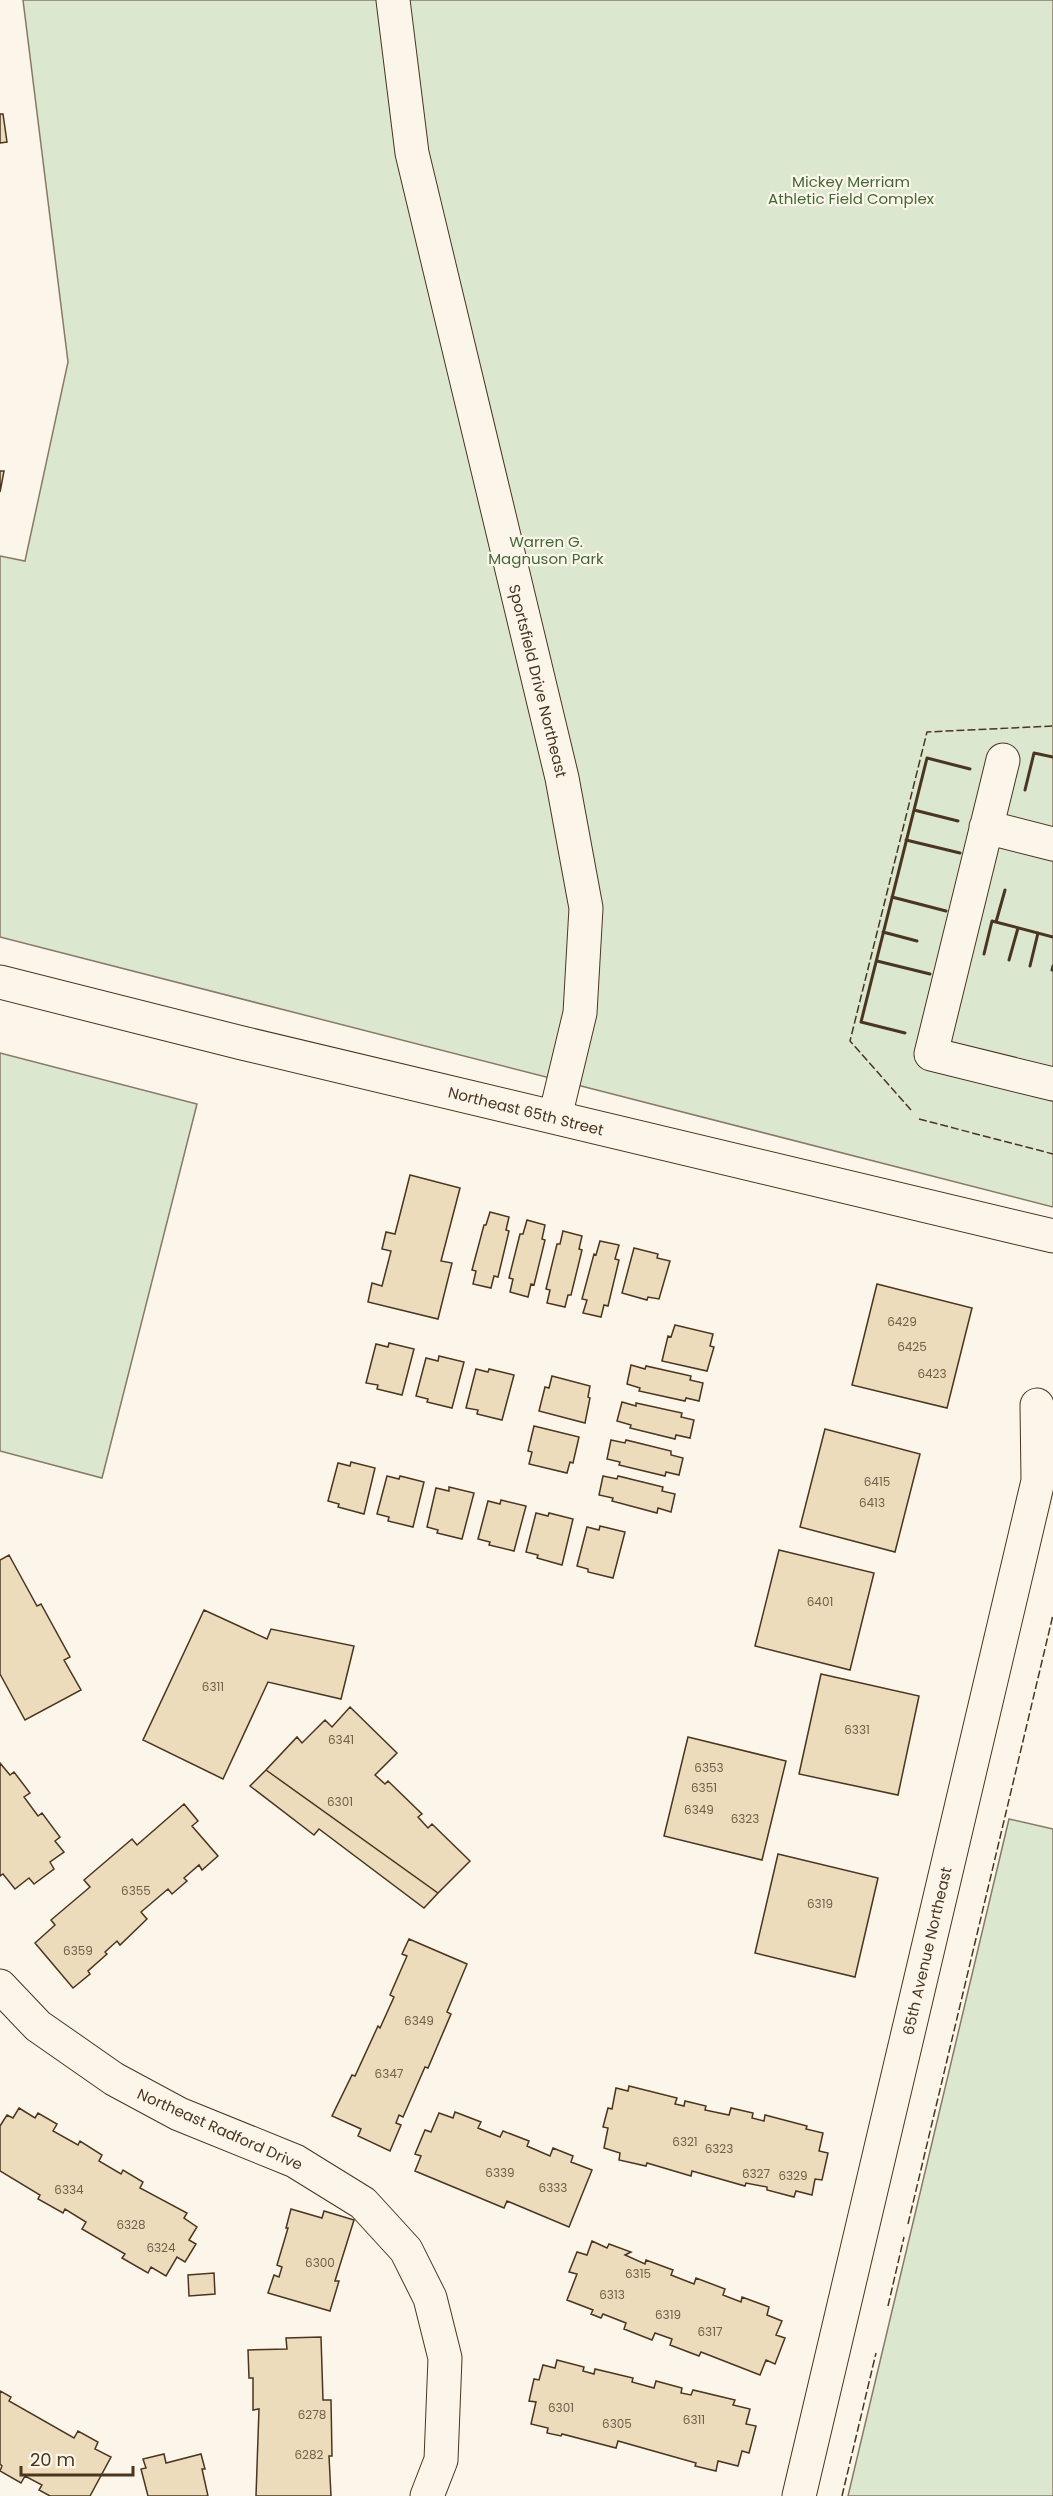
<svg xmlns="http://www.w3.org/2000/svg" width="1053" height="2496" viewBox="0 0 1053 2496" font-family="Poppins,sans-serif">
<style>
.green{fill:#dce7d0;stroke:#887966;stroke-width:1.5}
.building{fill:#ecdcbc;stroke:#4a3520;stroke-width:1.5}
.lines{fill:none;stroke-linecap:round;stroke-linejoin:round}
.minor-casing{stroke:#4a3520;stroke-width:35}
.minor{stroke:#fbf6e9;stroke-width:33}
.fence{stroke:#4a3520;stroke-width:1.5;stroke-dasharray:8 3;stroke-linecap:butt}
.wall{stroke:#4a3520;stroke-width:3}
.labels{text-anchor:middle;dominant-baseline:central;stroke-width:4.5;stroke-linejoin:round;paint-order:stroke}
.number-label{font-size:12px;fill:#725f47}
.park-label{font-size:15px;fill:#436837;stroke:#fbf6e9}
.street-label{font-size:15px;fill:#4a3520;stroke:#fbf6e9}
</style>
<rect width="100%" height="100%" fill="#fbf6e9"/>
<!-- green -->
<path class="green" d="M23,0h1030v1207l-1053,-270v-381l25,5 43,-199z
M0,1053l197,51 -95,374 -102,-27z
M1009,1819l44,10v667h-205z"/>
<!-- building -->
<path class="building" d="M0,114h3l4,28 -7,1z
M0,471h4l-4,21z
M410,1175l50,13 -19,73 11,2 -14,56 -70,-17 4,-19 10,3 9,-35 -9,-2 4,-17 9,2z
M490,1212l19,5 -3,13 3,1 -11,46 -4,-1 -3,12 -18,-4 3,-13 -4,-1 12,-45h2z
M527,1220l18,5 -3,14 3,1 -11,45 -3,-1 -3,13 -18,-5 3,-13 -4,-1 11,-44h3z
M563,1231l19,5 -3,13 3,1 -11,45h-3l-3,12 -18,-4 3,-13 -4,-1 11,-45h3z
M600,1241l19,4 -4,14 4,1 -11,46 -4,-1 -3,12 -18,-4 4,-13 -5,-1 12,-45 2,1z
M634,1248l24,6 -1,4 13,3 -11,38 -11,-2 -1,3 -25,-7z
M877,1284l95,24 -25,100 -95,-23z
M675,1325l38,9 -3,12 4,1 -7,24 -45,-10 6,-25 3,1z
M389,1343l25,6 -12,46 -25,-6 1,-4 -12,-2 10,-39 12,3z
M439,1356l25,6 -12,46 -25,-6 1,-3 -12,-3 10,-38 12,3z
M631,1365l14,4 1,-3 45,10 -1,4 13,3 -4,18 -13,-3 -1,3 -46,-10 1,-3 -13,-4z
M476,1369l12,3 1,-3 25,6 -12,45 -25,-6 1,-4 -12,-2z
M552,1376l38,10 -2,11 2,1 -5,25 -46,-12 6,-24 4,1z
M622,1402l14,4v-3l46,10 -1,4 13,3 -4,18 -14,-3 -1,4 -45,-11 1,-3 -14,-4z
M534,1426l45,11 -6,26 -3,-1 -3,11 -38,-9 3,-12 -4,-1z
M825,1429l95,25 -25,98 -95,-25z
M611,1440l14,3 1,-3 45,11v4l12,3 -4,17 -13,-3 -1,4 -46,-11 1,-3 -13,-3z
M351,1462l24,6 -11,46 -26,-7 1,-3 -11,-3 10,-38 12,3z
M387,1476l12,3 1,-3 24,6 -11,45 -25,-6 1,-4 -12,-3z
M603,1476l14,3 1,-3 45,11 -1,4 13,3 -4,18 -13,-4 -1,5 -45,-12 1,-3 -14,-3z
M449,1487l25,6 -12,46 -25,-6 1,-3 -11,-3 9,-39 13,3z
M501,1500l25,6 -12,45 -25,-6 1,-3 -12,-3 10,-38 12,3z
M536,1513l12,3 1,-3 24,6 -11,46 -25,-7 1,-3 -12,-3z
M600,1526l25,6 -12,46 -25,-6v-3l-11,-3 10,-39 12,3z
M779,1550l95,23 -24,97 -95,-24z
M9,1555l28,51 4,-2 29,53 -6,3 17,30 -56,30 -25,-46v-114z
M204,1610l63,29 4,-10 83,17 -13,53 -73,-17 -45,97 -80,-39z
M821,1674l98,22 -21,99 -99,-21z
M350,1707l47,46 -22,22 10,9 3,-3 34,33 -4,3 10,11 4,-4 38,37 -32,32 -172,-123 31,-33 5,6 23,-23 7,7z
M688,1737l98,24 -24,99 -98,-24z
M0,1763l10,12 4,-3 16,21 -6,4 14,19 4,-3 18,24 -5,4 9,11 -14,10 4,7 -20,15 -5,-6 -14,11 -12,-15 -3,2z
M266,1770l172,123 -14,15 -105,-79 -5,6 -64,-49z
M184,1804l14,17 -6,5 26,30 -16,14 -3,-5 -15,13 3,3 -15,13 -4,-5 -27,23 6,7 -27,26 -3,-4 -12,11 2,2 -19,17 2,3 -17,14 -38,-45 20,-18 -4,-5 39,-33 -6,-7 48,-41 5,6z
M778,1854l100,24 -23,99 -100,-24z
M409,1939l58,25 -20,48 4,2 -23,54 -3,-1 -22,50 -4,-2 -3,8 5,2 -11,26 -32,-15 3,-7 -29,-13 20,-41 3,1 23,-50 2,2 14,-31 -4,-2 17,-39 -5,-2z
M629,2086l48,12 -2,6 9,2 1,-5 21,5 -1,4 24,5 2,-7 22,5 -1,5 12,3 1,-6 42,11 -1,3 17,4 -4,18 9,2 -6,27 -7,-1 -3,16 -16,-4 -2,6 -27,-7v-3l-21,-4 -1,3 -53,-15 -1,5 -44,-13 -1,3 -27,-6 1,-7 -16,-5 4,-20 -5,-1 5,-19 4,1 4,-21 12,3z
M19,2108l16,10 3,-5 19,11 -4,7 25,14 2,-4 22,14 -3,6 22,13 2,-4 20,12 -3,6 47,25 -3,5 13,9 -8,13 7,4 -11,18 -8,-5 -11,19 -15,-9 -3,6 -26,-15 3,-4 -43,-25 4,-7 -21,-13 -2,4 -25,-14 2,-4 -40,-24v-45l7,-11 6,3z
M455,2112l26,10 -3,6 22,9 3,-6 26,10 -2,5 23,10 3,-8 20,8 -2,6 21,8 -23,57 -62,-26 -3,7 -89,-37 6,-15 -6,-2 10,-24 6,2 8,-19 14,5z
M291,2209l31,9 2,-7 30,9 -19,61h4l-9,30 -62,-18 6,-18 5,2 3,-10 -5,-2 11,-37h-2z
M592,2241l15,7 2,-4 22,8 -6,3 20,9 1,-4 27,10 -2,5 23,9 2,-6 29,11 -2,6 18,7 1,-5 27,10 -2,8 15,6 -6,14 9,3 -10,26 -9,-4 -6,15 -59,-23 -2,4 -29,-11 2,-6 -17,-6 -3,7 -28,-11 2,-6 -23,-9 -2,4 -10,-4 2,-4 -26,-10 10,-26 -8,-2 8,-20 10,3z
M214,2273l1,21 -26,2 -1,-21z
M321,2337l2,63h8l1,56h-3l2,40h-75l3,-87 -6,1v-32h-4l-1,-28 39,-1 -1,-11z
M557,2360l27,7 -1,4 11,3 1,-5 38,9 -1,4 22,6 2,-7 26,7 -1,5 10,2 2,-5 42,10 -2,5 17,4 -4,15 10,2 -7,27 -7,-2 -4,15 -20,-5 -2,10 -21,-5 1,-3 -78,-22 -2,7 -54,-14 -1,2 -14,-3 1,-5 -17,-4 5,-22 -7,-1 5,-22 5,1 4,-15 12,3z
M0,2391l11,6 -2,4 65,37 4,-7 20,11 -3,7 16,8 -21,39h-40l-11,-6 3,-5 -17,-9 -4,7 -21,-12 2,-5 -2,-2z
M164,2454l2,9 35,-9 4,15h-3l6,27h-60l-7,-27 5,-1 -3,-9z"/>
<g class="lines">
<defs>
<path id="minor" d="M393,0l19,153 150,625 24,130 -6,105 -25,104
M1003,760l-72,294 122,30
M986,827l67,17
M0,982l242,61 811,193
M0,1986l38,40 76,53 65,35 116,47 68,42 43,47 24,48 15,60 -4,102 -14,36
M799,2496l239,-1015 -1,-76"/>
</defs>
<!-- minor casing -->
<use href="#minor" class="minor-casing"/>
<!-- minor -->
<use href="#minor" class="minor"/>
<!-- fence -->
<path class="fence" d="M911,1110l-61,-69 77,-309 126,-6
M919,1119l134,35
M908,2224l145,-609
M888,2306l16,-69
M842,2496l34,-143"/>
<!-- wall -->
<path class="wall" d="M1025,790l9,-37 19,4
M914,810l44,11
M906,840l54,13
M892,897l54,14
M996,922l9,-32
M883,932l34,9
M984,954l8,-33 61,16
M1009,960l9,-32
M877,961l53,13
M1030,966l8,-33
M1052,970l1,-4
M905,1033l-44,-11 66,-264 43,11"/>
</g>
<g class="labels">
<!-- number labels -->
<g class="number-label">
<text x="902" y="1321">6429</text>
<text x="912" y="1346">6425</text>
<text x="932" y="1373">6423</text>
<text x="877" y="1481">6415</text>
<text x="872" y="1502">6413</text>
<text x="820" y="1601">6401</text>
<text x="213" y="1686">6311</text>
<text x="857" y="1729">6331</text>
<text x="341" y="1739">6341</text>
<text x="709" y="1767">6353</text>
<text x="704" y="1787">6351</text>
<text x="340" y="1801">6301</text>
<text x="699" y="1809">6349</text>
<text x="745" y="1818">6323</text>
<text x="136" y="1890">6355</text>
<text x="820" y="1903">6319</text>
<text x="78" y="1950">6359</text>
<text x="419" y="2020">6349</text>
<text x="389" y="2073">6347</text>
<text x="685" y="2141">6321</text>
<text x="719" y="2148">6323</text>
<text x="500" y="2172">6339</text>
<text x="756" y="2173">6327</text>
<text x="793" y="2175">6329</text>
<text x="553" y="2187">6333</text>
<text x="69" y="2189">6334</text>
<text x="131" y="2224">6328</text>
<text x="161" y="2247">6324</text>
<text x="320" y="2262">6300</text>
<text x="638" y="2273">6315</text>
<text x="612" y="2294">6313</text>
<text x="668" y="2314">6319</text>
<text x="710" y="2331">6317</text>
<text x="561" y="2407">6301</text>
<text x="312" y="2414">6278</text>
<text x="694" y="2419">6311</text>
<text x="617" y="2423">6305</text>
<text x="309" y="2454">6282</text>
</g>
<!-- park labels -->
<g class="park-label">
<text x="851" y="181">Mickey Merriam<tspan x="851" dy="17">Athletic Field Complex</tspan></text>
<text x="546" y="541">Warren G.<tspan x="546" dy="17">Magnuson Park</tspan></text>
</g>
<!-- street labels -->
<g class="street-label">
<text transform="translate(538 681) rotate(76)">Sportsfield Drive Northeast</text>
<text transform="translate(526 1111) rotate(14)">Northeast 65th Street</text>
<text transform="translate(927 1951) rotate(-77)">65th Avenue Northeast</text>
<text transform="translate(220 2129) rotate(24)">Northeast Radford Drive</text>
</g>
</g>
<!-- scale -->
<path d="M21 2466v9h112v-9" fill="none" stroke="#4a3520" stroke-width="3"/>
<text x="30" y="2466" font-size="18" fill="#4a3520" stroke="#fbf6e9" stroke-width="4.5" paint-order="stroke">20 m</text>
</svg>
